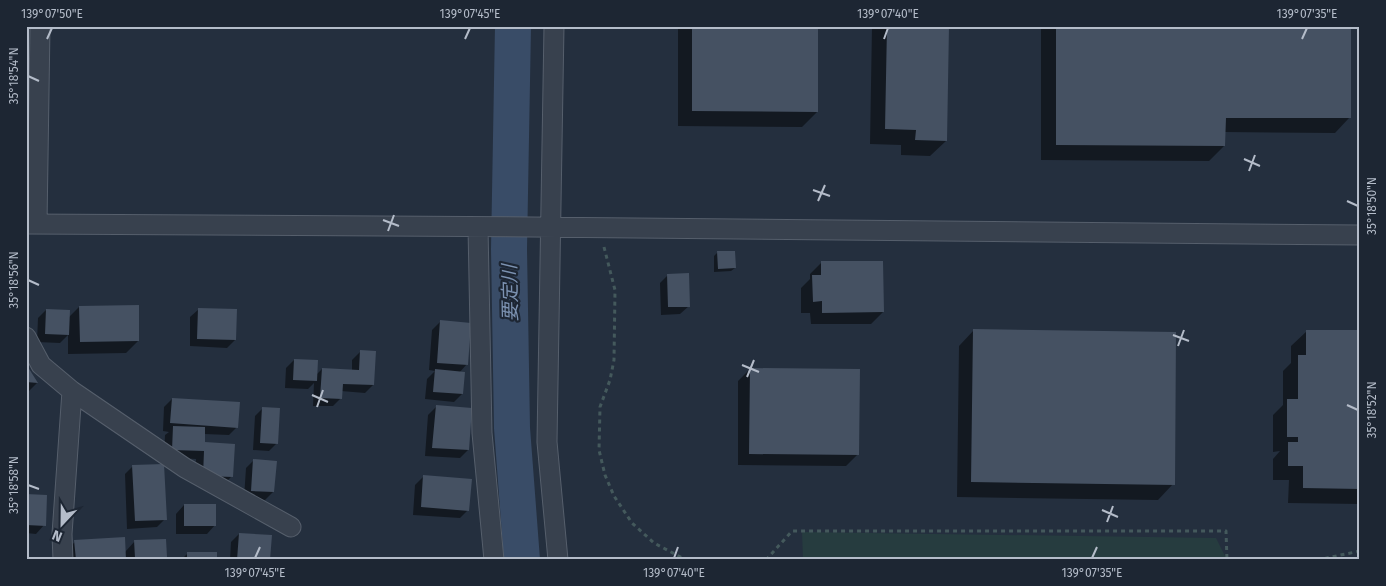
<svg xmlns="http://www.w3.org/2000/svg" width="1386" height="586" viewBox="0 0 1386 586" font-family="'Fira Sans','Noto Sans JP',sans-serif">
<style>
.green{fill:#263c3f}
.shadow{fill:#0007}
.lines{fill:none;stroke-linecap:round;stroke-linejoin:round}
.river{stroke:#394c67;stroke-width:36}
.building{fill:#455162}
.minor-casing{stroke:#565f6c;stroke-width:21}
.path{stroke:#44595c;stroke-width:3;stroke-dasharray:4 4;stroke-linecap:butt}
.minor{stroke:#38414e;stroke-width:19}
.ticks{fill:none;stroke:#b4bcc9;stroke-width:2}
.labels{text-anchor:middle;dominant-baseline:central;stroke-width:4.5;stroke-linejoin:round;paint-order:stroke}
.water-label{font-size:19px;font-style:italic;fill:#7c92b1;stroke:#1d2633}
.neatline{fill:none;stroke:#b4bcc9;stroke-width:2}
.ticks-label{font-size:12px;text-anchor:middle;fill:#b4bcc9}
</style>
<rect width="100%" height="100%" fill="#242f3e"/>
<!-- green -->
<path class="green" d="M802,532l414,6 11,22h-424z"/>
<!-- shadow -->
<path class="shadow" d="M678,26h139v86l-15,15 -124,-1z
M872,26h76l-2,115 -16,15 -29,-1v-10l-31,-1z
M1041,26h309v91l-15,16 -111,-1v14l-15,15 -168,-1z
M718,252l17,16 -4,3 -17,1v-16z
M822,262l61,50 -12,12h-60l-1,-11h-9v-25l9,-9v-5z
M668,275l21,31 -9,8 -19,1 -1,-32z
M79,307l59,34 -12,12 -58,1v-19l-8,8 -23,-1 1,-24 8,-8 22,8z
M199,309l36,31 -8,8 -37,-2v-29z
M440,322l27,42 -8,9 3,21 -8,8 -29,-3 2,-20 8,-8 -6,-1 3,-40z
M974,330l199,154 -15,16 -201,-3 2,-151z
M1307,331h53v173l-72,-1 1,-23h-16v-21l7,-8 -7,1v-37l10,-10v-34l8,-8v-17z
M360,352l13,33 -8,8 -24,-2v7l-8,8h-20l1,-23 -6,6 -23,-1 1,-20 8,-8 22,15 6,-6 30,2v-11z
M26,366l11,17 -8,8 -3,-1z
M750,369l108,85 -12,12 -108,-1v-84z
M172,399l65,28 -8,8 -25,-1 -1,9 29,33 -8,8 -29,-1 1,-24 -32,-2 1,-22 4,-3 -6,-1 1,-24z
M436,407l32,43 -8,8 -35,-2 3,-41z
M263,408l14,35 -8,8 -16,-1 2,-34z
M254,460l19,32 -8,8 -21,-2 2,-30z
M133,466l32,53 -8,8 -30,2 -2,-55z
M423,477l45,33 -8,8 -47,-3 2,-30z
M26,495l18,30 -8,9 -10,-1z
M184,505l31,20 -8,9h-31v-20z
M239,534l29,26h-38l1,-18z
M135,541l31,15 -4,4h-102l-1,-3 16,-15 50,10z
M188,553l28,7h-35z"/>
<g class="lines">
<!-- river -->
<path class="river" d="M513,26l-4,223 3,179 10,132"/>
</g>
<!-- building -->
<path class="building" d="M692,26h126v86l-126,-1z
M887,26h62l-2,115 -32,-1 1,-10 -31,-1z
M1056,26h295v92h-125l-1,28 -169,-1z
M717,251h18l1,17 -18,1z
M821,261h62l1,51 -62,1v-12l-9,1 -1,-27h9z
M689,273l1,34h-22l-1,-33z
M139,305v36l-59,1 -1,-36z
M198,308l39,1 -1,31 -39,-1z
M46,309l24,1 -1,25 -24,-1z
M440,320l31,3 -3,42 -31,-2z
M973,329l203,3 -1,153 -204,-3z
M1306,330h54v159l-57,-1v-22h-15v-24h10v-5h-11v-38h11v-44h8z
M360,350l16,1 -2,34 -31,-1 -1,15 -22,-1 2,-30 37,2z
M294,359l24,1 -1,21 -24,-1z
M26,364l12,19 -12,-1z
M750,368l110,1 -1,86 -110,-1z
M435,369l30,3 -2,22 -30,-2z
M172,398l68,4 -2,26 -68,-5z
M436,405l36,3 -3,42 -37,-2z
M262,407l18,1 -2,36 -18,-1z
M173,426l32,1v15l30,2 -2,33 -30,-1 1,-25 -32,-1z
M253,459l24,2 -3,31 -23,-1z
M164,464l3,56 -32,1 -3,-56z
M423,475l49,4 -3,32 -48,-4z
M26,494l21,1 -1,31 -20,-1z
M184,504h32v22h-32z
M239,533l33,2 -2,25h-33z
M125,537l1,23h-50l-2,-20z
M166,539l1,18 -32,1 -1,-18z
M187,552h30v8h-30z"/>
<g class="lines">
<defs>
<path id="minor" d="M554,26l-7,416 11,118
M26,224l506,3 828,8
M37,224l3,-198
M478,227l4,206 12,127
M26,337l15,28 31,26 113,77 106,59
M63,560l-1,-26 10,-143"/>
</defs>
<!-- minor casing -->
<use href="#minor" class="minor-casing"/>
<!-- path -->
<path class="path" d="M604,247l11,43 -1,70 -4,20 -10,27 -1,43 6,25 9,21 18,27 22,20 32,17
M766,560l26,-29h434l1,29
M1317,560l43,-9"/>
<!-- minor -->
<use href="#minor" class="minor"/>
</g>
<!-- ticks -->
<path class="ticks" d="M47,39l5,-11M465,39l5,-11M884,39l4,-11M1302,39l5,-11M28,76l11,5M1244,159l16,7M1249,171l6,-16M813,190l17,6M818,201l7,-16M1347,201l11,5M383,220l16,6M388,231l6,-16M28,280l11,5M1173,335l16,6M1178,346l6,-16M742,365l17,7M747,377l7,-17M312,395l16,7M1347,405l11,5M317,407l6,-17M28,485l11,4M1102,510l16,7M1107,522l6,-16M255,558l5,-11M674,558l4,-11M1092,558l5,-11"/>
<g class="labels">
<!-- water labels -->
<g class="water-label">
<text transform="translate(510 293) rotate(-91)">要定川</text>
</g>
</g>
<!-- border -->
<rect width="1386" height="586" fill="none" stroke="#1d2633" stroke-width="55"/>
<!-- north arrow -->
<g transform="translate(62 524) rotate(202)" stroke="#1d2633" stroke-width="4" paint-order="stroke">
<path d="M0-4L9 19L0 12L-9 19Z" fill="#b4bcc9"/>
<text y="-8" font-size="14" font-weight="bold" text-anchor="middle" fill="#b4bcc9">N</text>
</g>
<rect x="28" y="28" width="1330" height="530" class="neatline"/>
<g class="ticks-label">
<text x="52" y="18">139°07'50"E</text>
<text x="470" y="18">139°07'45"E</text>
<text x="888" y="18">139°07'40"E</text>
<text x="1307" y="18">139°07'35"E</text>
<text transform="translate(14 76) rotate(-90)" y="4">35°18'54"N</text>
<text transform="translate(1372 206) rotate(-90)" y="4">35°18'50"N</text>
<text transform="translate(14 280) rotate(-90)" y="4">35°18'56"N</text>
<text transform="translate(1372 410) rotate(-90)" y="4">35°18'52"N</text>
<text transform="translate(14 485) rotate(-90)" y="4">35°18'58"N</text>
<text x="255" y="577">139°07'45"E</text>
<text x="674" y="577">139°07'40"E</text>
<text x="1092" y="577">139°07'35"E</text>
</g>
</svg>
